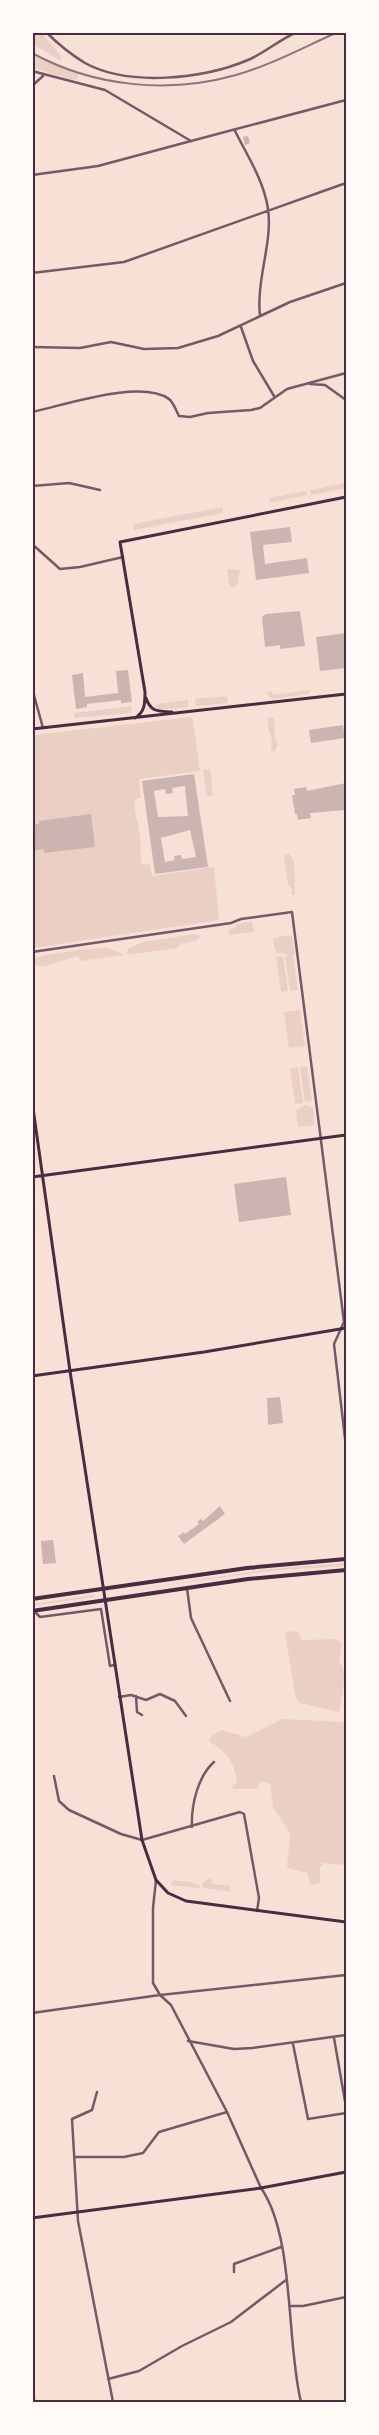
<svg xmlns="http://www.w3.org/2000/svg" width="379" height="2435" viewBox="0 0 379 2435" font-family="'DM Sans',sans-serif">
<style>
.green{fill:#ebcfc5}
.building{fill:#ccb4b1;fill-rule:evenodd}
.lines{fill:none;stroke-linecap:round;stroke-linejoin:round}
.minor{stroke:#755966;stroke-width:2.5}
.tertiary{stroke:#755966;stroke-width:2.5}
.secondary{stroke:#4a2c40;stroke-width:3}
.primary{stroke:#4a2c40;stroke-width:4}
.rail{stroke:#8f747c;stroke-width:2}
.neatline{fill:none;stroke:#4a2c40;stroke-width:2}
</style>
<rect width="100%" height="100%" fill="#f7e1d7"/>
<!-- green -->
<path class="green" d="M32,33h10l20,24 -2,3 -27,-15z
M33,56l45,18v5l-4,1 -41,-12z
M346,483v5l-35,7 -1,-5z
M306,491l1,4 -37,8 -1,-5z
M222,507l1,6 -89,17 -1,-6z
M227,569l13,1 -3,15 -5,3 -3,-4z
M310,690l-2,4 -36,5 -6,-7 6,-1 1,4z
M227,696l1,7 -32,3 -1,-7z
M188,700v7l-31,3 -1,-6z
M131,706l1,7 -58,5v-5z
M191,717l2,3 7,51 -61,8 2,19 -6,1c-2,13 4,24 5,37 1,9 0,19 2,29l8,-1 2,12 62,-9 5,53 -186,28v-213z
M270,717l4,1 1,21 3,3 -3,10 -4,-2 1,-12 -3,-6 -2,-13z
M210,769l3,26 -6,1 -4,-26z
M289,854l5,7 1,34 -4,-1 1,-5 -4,-5 -4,-28z
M252,922l2,10 -25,3 -1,-5 5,-1 4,-5z
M195,934l5,2 -2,4 -17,4 -4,4 -50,7 1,-6 15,-7z
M288,935l4,1 3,18 -2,1 5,35 -8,1 -5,-35 5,-1 -14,-3 -3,-11 1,-3z
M107,947l18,8 -44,6 -4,-5 -34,11 -10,-3v-5c10,-6 59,-10 74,-12z
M283,956l5,35 -7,1 -5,-35z
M300,1010l5,36 -16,2 -5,-36z
M307,1066l5,35 -7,1 -5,-35z
M298,1067l5,36 -8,1 -5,-36z
M306,1105l7,3 2,17 -17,2 -2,-16z
M346,1563v3l-77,5 -156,22 156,-24z
M94,1595v2l-61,9v-2z
M298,1631l4,9 35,-1 5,6 -3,18 3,2 3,12 -6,35 -40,-9 -4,-8 -10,-63z
M282,1719l64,3v152l-2,-9 -20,-2 -4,4v16l-9,2 -4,-12 -20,-5 3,-35 -17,-26 -3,-23 -9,-3 -5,8h-23l-1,-3 5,-4c-3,-22 -10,-29 -28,-41l3,-6 10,-5 24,7z
M207,1879h4l1,5 18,2 1,6 -28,-4 -1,-5z
M173,1880l16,2 12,4 -1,2 -30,-3z"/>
<!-- building -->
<path class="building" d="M248,136l2,7 -5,2 -2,-8z
M290,527l2,15 -29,3 2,19 42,-6 2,15 -53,7 -6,-48z
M300,611l5,35 -25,3v-4l-15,2 -3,-30 4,-3z
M346,633v35l-26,3 -4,-34z
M128,670l4,32 -11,1v-3l-34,4v3l-11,2 -4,-34 11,-2 2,24 33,-4 -2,-22z
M343,725l2,13 -34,5 -2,-13z
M194,774l14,93 -53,7 -13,-93zM185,786l3,30 -30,1 -4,-26 11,-2 1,5 7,-1 -1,-5zM190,830l6,27 -14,2 -1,-4 -7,1 1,4 -10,2 -4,-24z
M346,783v27l-36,3 1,5 -13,2 -1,-6h-2l-3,-19h3l-1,-6 12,-2 1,4z
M91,814l4,33 -51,6v-4l-12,2v-26l7,-1v-3z
M286,1177l5,38 -52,7 -5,-38z
M280,1397l3,26 -15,2 -1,-27z
M220,1506l5,8 -41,30 -6,-8 6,-4 1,2 14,-10 -2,-2 4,-3 2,2z
M53,1540l3,23 -13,1 -2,-23z"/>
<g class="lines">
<!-- minor -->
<path class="minor" d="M46,32c12,12 24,22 39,31 44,24 118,16 163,-3 18,-8 31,-20 49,-28
M32,71l73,19 86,51
M32,86l11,-10
M235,131c12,24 29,50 33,78 5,33 -12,70 -8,107
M32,175l66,-9 93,-25
M32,273l92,-11 222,-79
M241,327l12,34 21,35
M32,347l48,1 31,-6 33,7 34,-1 40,-12 72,-34 56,-19
M310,384l15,1 21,15
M32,412c33,-7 109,-33 137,-13 5,4 7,12 10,17l11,1 18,-4 43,-3 9,-2 27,-19 59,-16
M32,486l37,-3 31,7
M32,544l28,25 20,-2 43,-10
M32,952l199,-29 10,-4 51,-7 52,410 -10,22 12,103
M187,1588l4,30 39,83
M32,1613l2,-2 6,6 61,-8 9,57 4,-1
M136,1696l1,16 5,3
M119,1697l12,-2 15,5 14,-6 15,7 11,15
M54,1776l5,25 10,9 52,24 21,6 98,-28 4,2 15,84 -2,13
M192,1827c-1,-22 6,-51 22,-65
M334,2038l12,69
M188,2041l46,8 18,-1 94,-13
M293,2044l15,75 38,-6
M97,2092l-5,18 -20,9 6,102 35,181
M76,2157h48l19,-4 16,-21 68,-20
M261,2188c34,49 25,154 40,214
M234,2272v-8l47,-17
M289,2306h14l43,-9
M32,2333l2,69
M108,2379l31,-8 43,-25 49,-24 55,-42"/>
<!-- tertiary -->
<path class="tertiary" d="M191,141l155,-41
M32,688l11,40
M156,1880l-3,28v75l7,12 11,10 56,107 34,76
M32,2013l128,-18 186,-20"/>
<!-- secondary -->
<path class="secondary" d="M146,698c5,15 13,13 26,14
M135,718c10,-6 10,-15 10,-26l-25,-150 226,-45
M32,729l314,-35
M32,1101l38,270 72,469 14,40 12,13 18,8 160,21
M32,1177l314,-42
M32,1376l172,-24 142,-24
M32,2218l229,-30 85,-16"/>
<!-- primary -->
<path class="primary" d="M32,1599l215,-31 99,-9
M32,1611l216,-32 98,-9"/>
<!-- rail -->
<path class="rail" d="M32,53c62,34 137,41 204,22 35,-10 68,-28 102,-43"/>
</g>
<!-- border -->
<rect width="379" height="2435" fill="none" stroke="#fffaf5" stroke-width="68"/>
<rect x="34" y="34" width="311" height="2367" class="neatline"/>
</svg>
